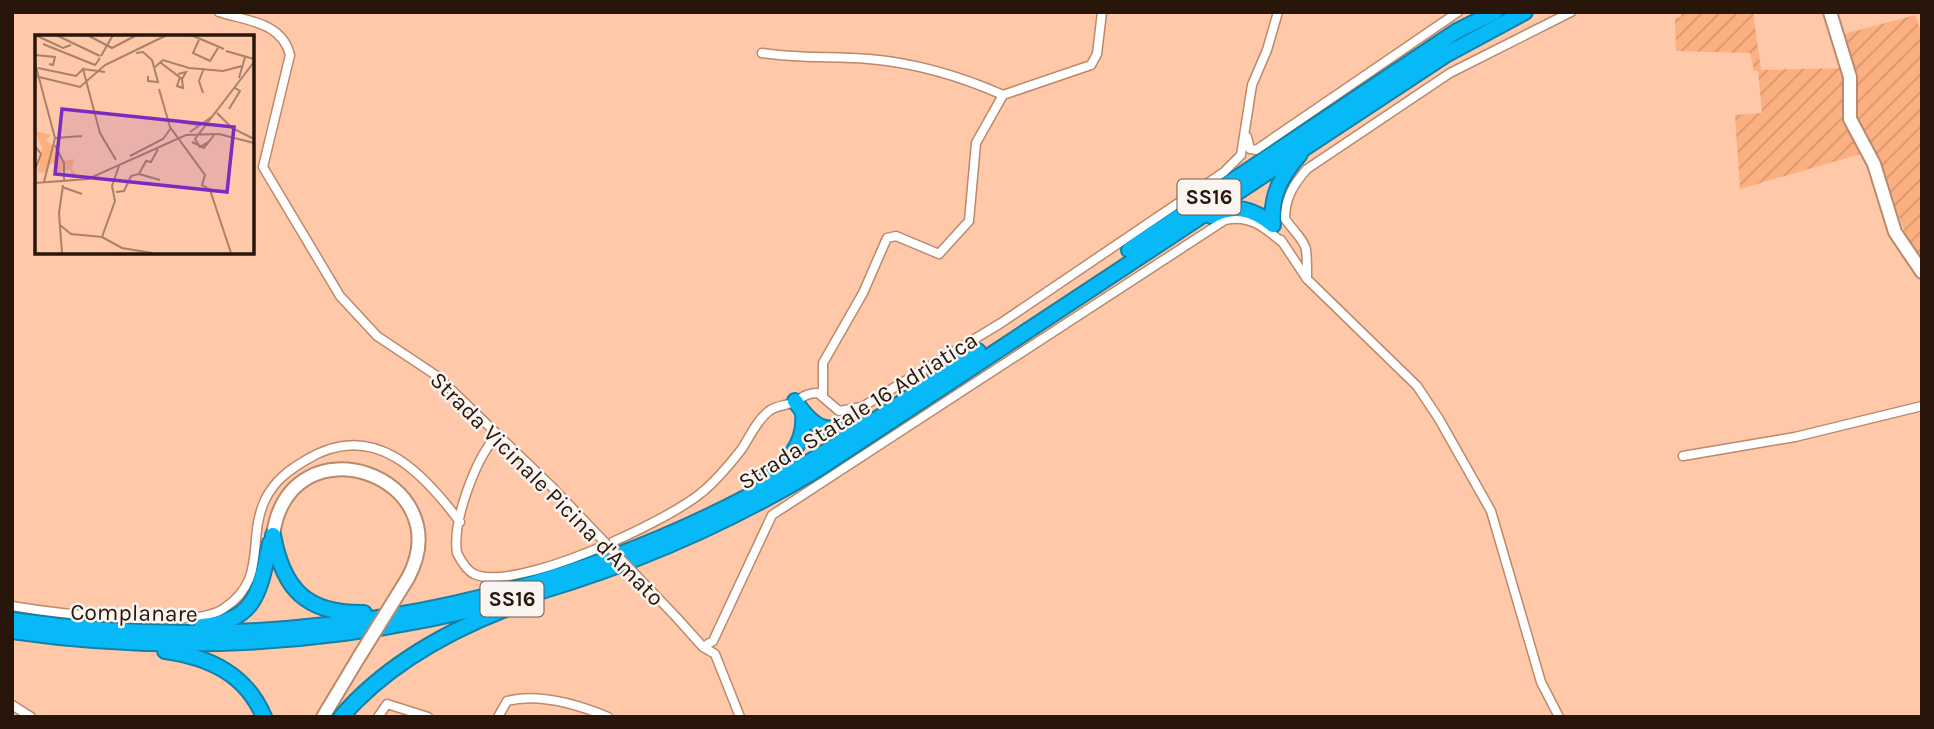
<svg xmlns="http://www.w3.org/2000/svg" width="1934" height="729" viewBox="0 0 1934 729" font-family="Karla,sans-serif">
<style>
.garden{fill:url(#garden-furrows)}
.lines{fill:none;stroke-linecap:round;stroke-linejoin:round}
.street-casing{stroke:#bb896b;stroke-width:11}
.secondary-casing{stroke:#bb896b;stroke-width:16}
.highway-casing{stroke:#1480a5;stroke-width:18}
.street{stroke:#fff;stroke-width:8}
.secondary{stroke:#fff;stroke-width:12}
.highway{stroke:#08b9f8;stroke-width:14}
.street-bridge-casing{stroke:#bb896b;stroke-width:11;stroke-linecap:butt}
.secondary-bridge-casing{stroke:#bb896b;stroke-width:16;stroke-linecap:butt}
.street-bridge{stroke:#fff;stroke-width:8}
.secondary-bridge{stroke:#fff;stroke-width:12}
.labels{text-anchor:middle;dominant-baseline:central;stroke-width:5;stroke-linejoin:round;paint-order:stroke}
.shield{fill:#fbf5f2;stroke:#685950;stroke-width:2}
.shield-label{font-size:21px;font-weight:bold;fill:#29160a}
.street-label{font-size:23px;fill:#29160a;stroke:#fbf5f2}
.inset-road{fill:none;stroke:#a98169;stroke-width:2}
.view{fill:#7b2cbf;fill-opacity:0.15;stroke:#7b2cbf;stroke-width:3.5}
.inset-edge{fill:none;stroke:#29160a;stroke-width:3.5}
</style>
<defs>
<pattern id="garden-furrows" width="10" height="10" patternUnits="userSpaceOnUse" patternTransform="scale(1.75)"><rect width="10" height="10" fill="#fcaf80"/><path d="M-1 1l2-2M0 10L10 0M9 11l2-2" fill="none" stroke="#d8966d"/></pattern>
</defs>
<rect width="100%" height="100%" fill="#fec8a9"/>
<!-- garden -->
<path class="garden" d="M1681,12h72l8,58 86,-2 -10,-32 78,-21 7,19v227l-12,-15 -36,-96 -134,39 -5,-74 27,-2 -4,-42h-4l-4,-18 -74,-2 -1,-33 6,-1z"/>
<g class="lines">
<defs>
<path id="street" d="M219,12c28,9 63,10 71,43l-27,112 77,129 37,40 60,40 115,111
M762,53c36,6 71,3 107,6 47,4 91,17 134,36
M1247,137l3,12 6,1 202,-138
M1281,240l26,39 110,107 22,33 52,92 50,171 18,35
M1307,279c0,-40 1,-30 -22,-60 0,-21 8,-34 22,-50l143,-96 121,-61
M823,395v-32l40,-70 24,-55 9,-2 43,18 30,-33 7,-78 27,-48 88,-30 6,-11 5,-42
M498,434c-22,23 -46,87 -41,119 4,8 9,17 17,21 42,19 192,-52 227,-81 14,-11 29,-29 40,-43 9,-13 15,-29 28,-39 7,-6 17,-5 25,-9 9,-5 13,-9 24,-9l21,18 23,-4 139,-84 223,-151 17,-17 11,-70 15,-35 11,-38
M1683,456l112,-19 127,-31
M12,606c40,7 179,24 211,3 46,-30 23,-68 42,-109 9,-19 24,-30 41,-40 67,-41 116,11 154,62
M677,618l26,29 12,7 25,63
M703,647l10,-6 59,-126 453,-295c25,-6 40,8 58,23
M12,705l19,12
M378,717l9,-13 41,13
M498,717l9,-16c32,-8 72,4 101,16"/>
<path id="secondary" d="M1830,12l20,65v42l24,45 21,68 27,40
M273,535c17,-119 189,-59 135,43
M323,717l36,-60"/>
<path id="highway" d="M1211,216c23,-13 43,-7 62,9
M1273,225c-3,-29 8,-49 27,-71
M1129,250l328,-219 38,-19
M795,401c20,29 33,35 65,19
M764,480c23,-17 42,-36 39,-67
M273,535c10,54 33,79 91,78
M12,620c252,37 513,-6 739,-125 79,-42 153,-94 227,-144
M202,626c56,-5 58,-38 68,-83
M12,631c277,40 567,-18 806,-162l629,-415 78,-42
M165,651c44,6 81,23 99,66
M341,717c43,-50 103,-84 164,-108"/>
</defs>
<!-- street casing -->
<use href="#street" class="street-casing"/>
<!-- secondary casing -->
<use href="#secondary" class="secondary-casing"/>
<!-- highway casing -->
<use href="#highway" class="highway-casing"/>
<!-- street -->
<use href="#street" class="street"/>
<!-- secondary -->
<use href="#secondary" class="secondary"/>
<!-- highway -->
<use href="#highway" class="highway"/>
<defs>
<path id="street-bridge" d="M552,487l125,131"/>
<path id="secondary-bridge" d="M359,657l49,-79"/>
</defs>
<!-- street-bridge casing -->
<use href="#street-bridge" class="street-bridge-casing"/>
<!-- secondary-bridge casing -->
<use href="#secondary-bridge" class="secondary-bridge-casing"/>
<!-- street-bridge -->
<use href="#street-bridge" class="street-bridge"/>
<!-- secondary-bridge -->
<use href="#secondary-bridge" class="secondary-bridge"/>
</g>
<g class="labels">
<!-- shield labels -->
<g class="shield">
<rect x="1177.5" y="179.5" width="63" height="35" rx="5"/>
<rect x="480.5" y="581.5" width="63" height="35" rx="5"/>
</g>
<g class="shield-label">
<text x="1209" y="197">SS16</text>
<text x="512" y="599">SS16</text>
</g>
<!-- street labels -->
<g class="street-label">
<text transform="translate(858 411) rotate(-32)">Strada Statale 16 Adriatica</text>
<text transform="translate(547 489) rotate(45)">Strada Vicinale Picina d'Amato</text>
<text transform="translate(134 613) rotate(1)">Complanare</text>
</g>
</g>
<!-- overview -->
<g transform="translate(35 35)">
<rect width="219" height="219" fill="#fec8a9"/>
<path d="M0,96l16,4 -5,6 11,7 5,13 12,-2 -2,10 6,7 -7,3v-10l-14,4 -3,-10 -6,1 -2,9 -8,-1 4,-23z" fill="#fcaf80"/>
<path class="inset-road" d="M0,0l28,13 8,-3M21,0l44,21M52,0l25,13 25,-13M156,0l33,14M164,5l-6,13 17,8 8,-13M8,9l52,21 5,-7M191,16l28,8M101,18l7,-1 9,8 6,22 -10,-1v-5M0,20l20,2 -2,8 -4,-1M66,21l12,-21M0,28l20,75 -11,44M126,28l21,16 4,-7 -8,2M120,32l8,-7 26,8 34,3 19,-5M3,33l38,8 7,-7 17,64 16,27M48,34l22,3M0,41l45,11 25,-22 62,-30M145,42l-3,9 6,2 -1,-9M204,43l6,-21M124,54l11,38 35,48 -3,10 8,5 21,63M168,58l-4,-12 5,-13M194,74l11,-18 -5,-3M182,78l15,15 22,11M133,85l30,5M155,97l23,-16M20,103l27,-2M157,107l12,6 10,-13M173,107l-8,5 -5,-8 59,-77M20,110l9,18v19M0,111l6,8 -6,16M95,121l33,-17 8,-11M104,139l21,6M0,148l53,-4 98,-44 33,-1 35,9M27,152l20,7M81,157l8,-1 7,-15 8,-2 7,-13 5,1 7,-13M25,190l11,9 31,3 13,-36 -3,-15 7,-20M67,202l20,11 30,5M27,218l-3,-40 4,-28"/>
<path class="view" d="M27,74l172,18 -7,65 -172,-18z"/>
<rect width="219" height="219" class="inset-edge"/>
</g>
<!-- border -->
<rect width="1934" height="729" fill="none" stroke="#29160a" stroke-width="28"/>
</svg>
